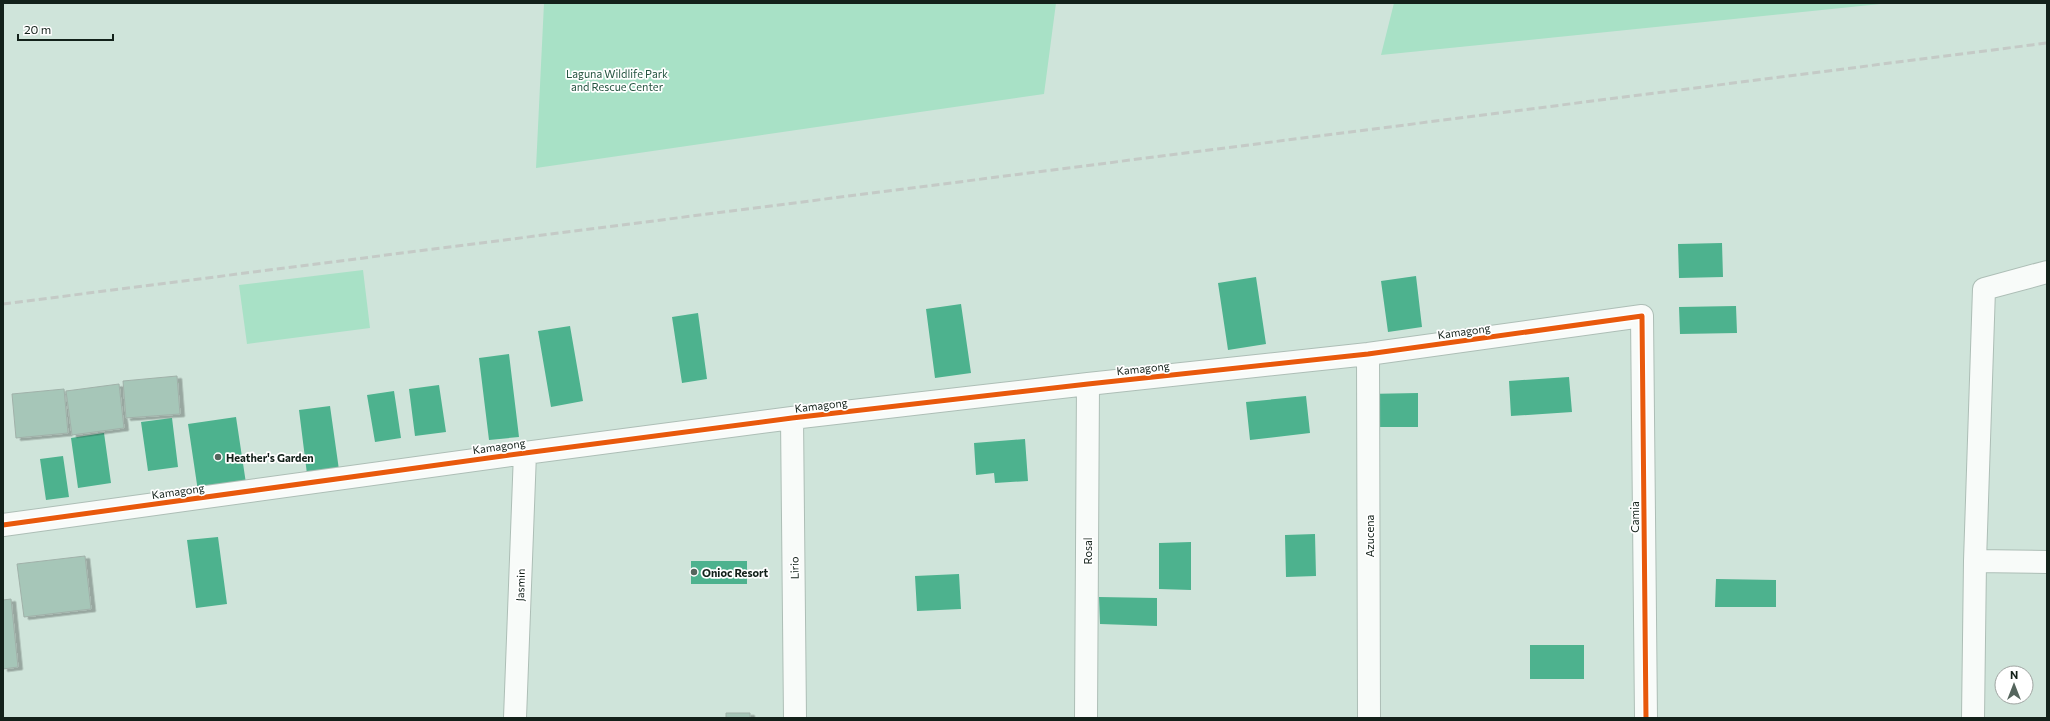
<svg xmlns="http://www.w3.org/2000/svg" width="2050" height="721" viewBox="0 0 2050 721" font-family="Commissioner,sans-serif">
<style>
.green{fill:#a8e1c6}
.water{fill:#4db28e}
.building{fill:#a6c6b8;stroke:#a0b1a9;filter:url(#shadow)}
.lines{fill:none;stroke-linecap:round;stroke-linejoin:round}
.minor-casing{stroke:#adbeb6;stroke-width:24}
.minor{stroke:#f8fbf9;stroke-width:22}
.rail{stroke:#c4cac6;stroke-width:3;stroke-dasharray:8 4;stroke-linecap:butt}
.cycleway-casing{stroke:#fff;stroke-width:8}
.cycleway{stroke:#e8590c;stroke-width:5}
.poi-dot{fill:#55655d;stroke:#fff;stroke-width:1.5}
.labels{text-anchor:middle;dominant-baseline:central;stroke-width:3.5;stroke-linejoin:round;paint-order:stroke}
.park-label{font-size:11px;fill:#255440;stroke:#fff}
.street-label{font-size:11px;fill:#13211a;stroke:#fff}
.poi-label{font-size:11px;font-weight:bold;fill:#13211a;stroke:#fff;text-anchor:start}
</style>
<defs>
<filter id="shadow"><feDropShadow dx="4.5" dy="2.5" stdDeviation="0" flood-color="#0004"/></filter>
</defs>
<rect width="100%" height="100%" fill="#cfe4da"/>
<!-- green -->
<path class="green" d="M544,3h512l-12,91 -508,74z
M1394,3h496l-509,52z
M363,270l7,58 -123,16 -8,-59z"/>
<!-- water -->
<path class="water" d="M1722,243l1,34 -44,1 -1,-34z
M1416,276l6,51 -34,5 -7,-51z
M1256,277l10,67 -38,6 -10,-67z
M961,304l10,69 -36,5 -9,-69z
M1736,306l1,27 -57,1 -1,-27z
M698,313l9,66 -25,4 -10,-66z
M570,326l13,75 -32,6 -13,-76z
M509,354l10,83 -30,3 -10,-82z
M1569,377l3,35 -61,4 -2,-35z
M439,385l7,47 -31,4 -6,-47z
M394,391l7,47 -26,4 -8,-47z
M1418,393v34h-52v-33z
M1306,396l4,37 -60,7 -4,-38z
M330,406l9,64 -32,4 -8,-64z
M236,417l11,73 -48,8 -11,-74z
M172,418l6,49 -30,4 -7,-49z
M104,433l7,50 -33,5 -7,-50z
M1025,439l3,42 -33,2 -1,-10 -18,2 -2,-32z
M63,456l6,41 -23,3 -6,-41z
M1315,534l1,42 -30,1 -1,-42z
M218,537l9,67 -31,4 -9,-68z
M1191,542v48l-32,-1v-46z
M691,561h56v23h-56z
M959,574l2,35 -44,2 -2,-35z
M1716,579l60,1v27h-61z
M1099,597l58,1v28l-57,-2z
M1530,645h54v34h-54z"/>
<!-- building -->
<path class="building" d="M177,376l3,38 -54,4 -3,-37z
M119,384l5,44 -52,7 -6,-44z
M64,389l4,44 -52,5 -4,-44z
M85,556l6,53 -67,8 -7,-53z
M11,599l7,68 -15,2v-69z
M726,713h24v5h-24z"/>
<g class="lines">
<defs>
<path id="minor" d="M1368,354l1,364
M792,418l3,300
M3,525l522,-72 267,-35 296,-34 280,-30 274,-38 4,402
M1975,561l72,1
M515,718l10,-265
M1086,718l2,-334
M1973,718l2,-157 9,-272 63,-17"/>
</defs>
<!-- minor casing -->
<use href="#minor" class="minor-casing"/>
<!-- minor -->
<use href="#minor" class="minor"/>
<!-- rail -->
<path class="rail" d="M3,304l2044,-261"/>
<defs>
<path id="cycleway" d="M3,525l522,-72 267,-35 296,-34 280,-30 274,-38 4,402"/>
</defs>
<!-- cycleway casing -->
<use href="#cycleway" class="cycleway-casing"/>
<!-- cycleway -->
<use href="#cycleway" class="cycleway"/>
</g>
<!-- markers -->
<g class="poi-dot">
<circle cx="218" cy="457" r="4"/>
<circle cx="694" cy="572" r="4"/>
</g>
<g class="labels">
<!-- park labels -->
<g class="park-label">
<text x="617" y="73">Laguna Wildlife Park<tspan x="617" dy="13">and Rescue Center</tspan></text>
</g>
<!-- street labels -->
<g class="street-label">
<text transform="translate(1464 331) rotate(-8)">Kamagong</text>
<text transform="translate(1143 368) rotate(-6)">Kamagong</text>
<text transform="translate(821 405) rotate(-7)">Kamagong</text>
<text transform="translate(499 446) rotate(-8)">Kamagong</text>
<text transform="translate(178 491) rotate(-8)">Kamagong</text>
<text transform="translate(1634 517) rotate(-90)">Camia</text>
<text transform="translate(1369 536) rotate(-90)">Azucena</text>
<text transform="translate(1087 551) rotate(-90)">Rosal</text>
<text transform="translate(794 568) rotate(-91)">Lirio</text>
<text transform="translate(520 585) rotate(-88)">Jasmin</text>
</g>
<!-- poi labels -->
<g class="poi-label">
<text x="226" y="457">Heather's Garden</text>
<text x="702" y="572">Onioc Resort</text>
</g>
</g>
<!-- border -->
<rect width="2050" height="721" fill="none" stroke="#13211a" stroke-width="8"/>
<!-- north arrow -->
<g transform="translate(2014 685)"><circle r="19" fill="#ffffff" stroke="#a1a6a3"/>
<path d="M0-3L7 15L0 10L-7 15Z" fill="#55655d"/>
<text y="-6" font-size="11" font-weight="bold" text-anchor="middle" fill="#13211a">N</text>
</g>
<!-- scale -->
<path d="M18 34v6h95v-6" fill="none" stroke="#13211a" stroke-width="2"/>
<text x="24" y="34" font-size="12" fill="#13211a" stroke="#ffffff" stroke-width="3" paint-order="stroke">20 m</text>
</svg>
